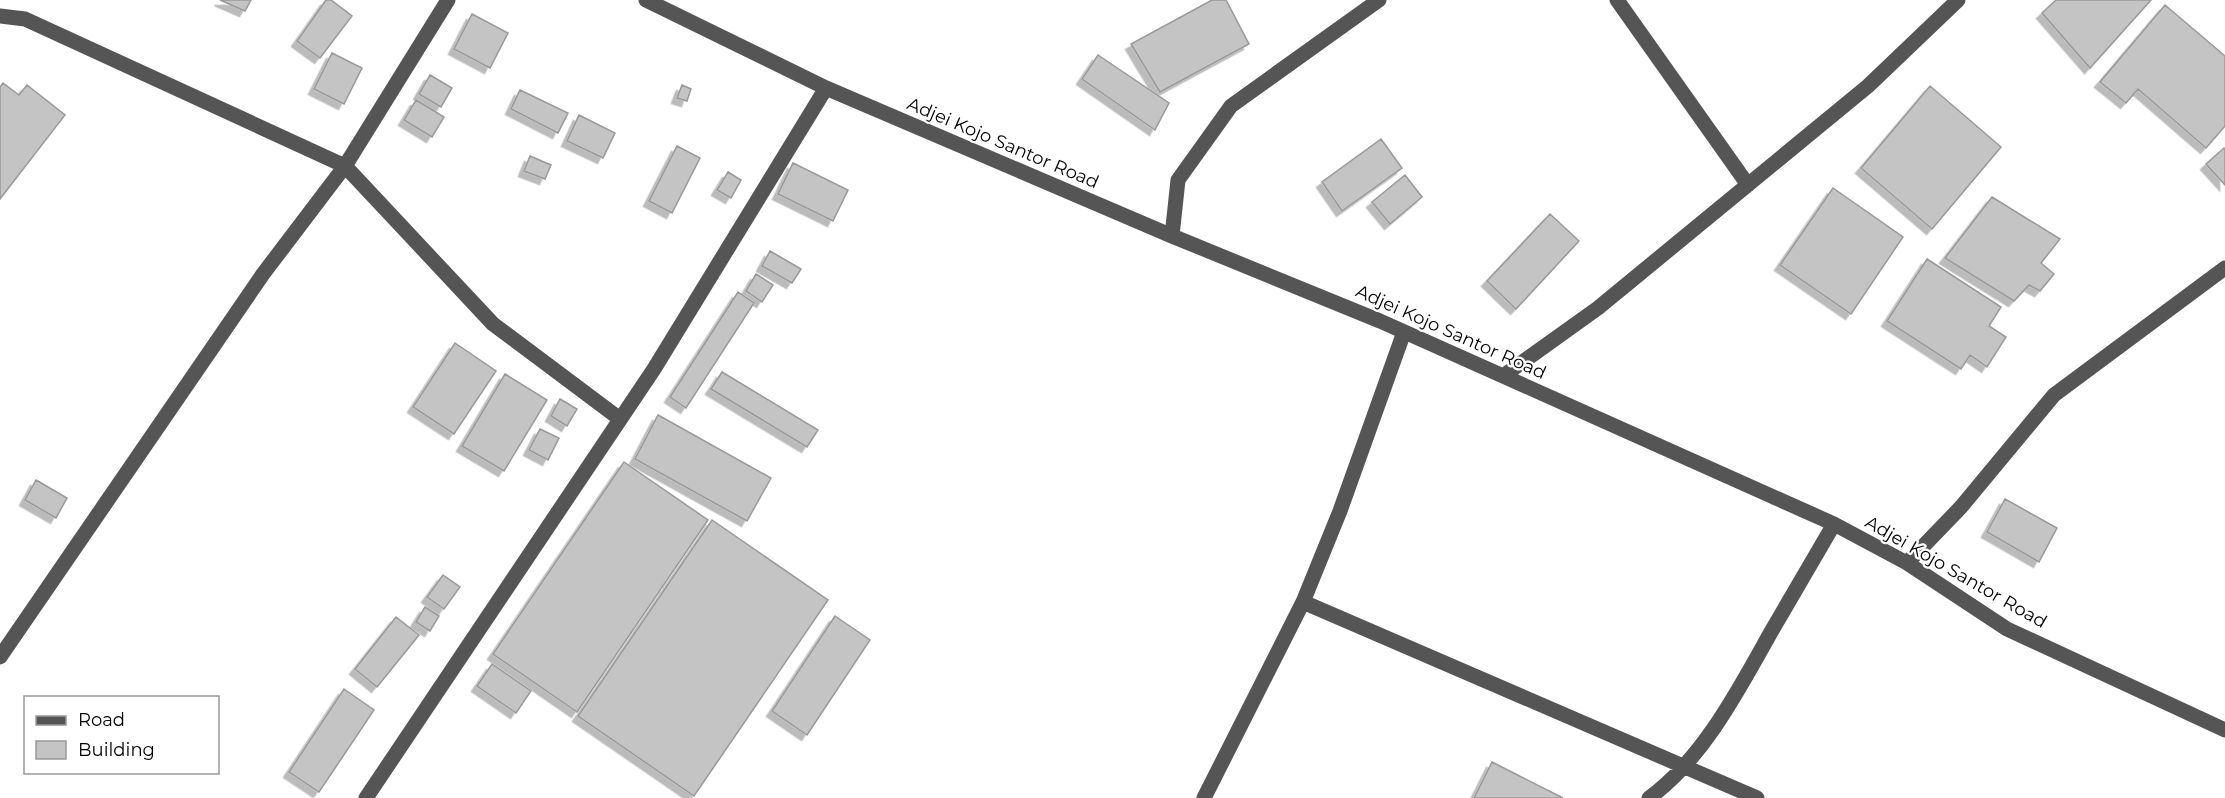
<svg xmlns="http://www.w3.org/2000/svg" width="2225" height="798" viewBox="0 0 2225 798" font-family="Montserrat,sans-serif">
<style>
.building{fill:#c4c4c4;stroke:#999;stroke-width:1.5;filter:url(#shadow)}
.lines{fill:none;stroke-linecap:round;stroke-linejoin:round}
.minor{stroke:#555;stroke-width:15}
.labels{text-anchor:middle;dominant-baseline:central;stroke-width:4.5;stroke-linejoin:round;paint-order:stroke}
.street-label{font-size:18px;fill:#000;stroke:#fff}
</style>
<defs>
<filter id="shadow"><feDropShadow dx="-5.5" dy="5.5" stdDeviation="0" flood-color="#0004"/></filter>
</defs>
<rect width="100%" height="100%" fill="#fff"/>
<!-- building -->
<path class="building" d="M220,0h31l-6,11z
M326,0h5l21,16 -32,42 -23,-17z
M1212,0h14l23,44 -89,48 -29,-48z
M2056,0h95l-61,68 -48,-55z
M2165,5l60,51v70l-19,22 -68,-59 -12,14 -26,-21z
M472,14l36,19 -18,35 -36,-19z
M332,53l30,15 -18,36 -30,-15z
M1098,55l71,48 -14,27 -73,-51z
M430,75l22,13 -11,19 -22,-13z
M3,83l16,12 8,-10 38,30 -65,84v-112z
M682,85l9,4 -4,12 -10,-3z
M1930,86l71,61 -69,82 -71,-61z
M520,90l48,23 -10,20 -47,-24z
M416,100l28,17 -12,20 -28,-17z
M579,115l36,18 -12,25 -36,-17z
M1381,139l21,29 -60,43 -20,-29z
M677,146l23,12 -28,55 -23,-12z
M2224,148l1,1v36l-19,-21z
M530,156l21,9 -6,14 -21,-8z
M793,163l55,27 -15,31 -55,-27z
M728,172l13,8 -10,18 -14,-8z
M1405,175l17,22 -32,27 -18,-22z
M1833,188l70,49 -52,77 -71,-49z
M1992,197l68,42 -19,24 13,11 -14,17 -11,-6 -15,16 -69,-43z
M1550,214l29,27 -63,68 -29,-28z
M770,251l31,18 -9,14 -30,-17z
M1927,259l74,48 -12,19 17,11 -19,30 -17,-12 -9,14 -74,-48z
M756,274l17,11 -11,17 -16,-11z
M738,292l16,11 -68,105 -16,-11z
M455,343l41,28 -42,63 -41,-27z
M722,372l96,58 -11,17 -96,-58z
M505,374l42,26 -43,71 -42,-25z
M560,399l17,10 -10,17 -16,-10z
M658,415l113,63 -24,43 -112,-62z
M540,429l19,9 -11,22 -19,-10z
M624,462l84,58 -131,192 -84,-58z
M36,480l31,18 -11,20 -31,-18z
M2005,499l52,29 -18,34 -52,-30z
M712,520l116,80 -134,196 -116,-80z
M443,575l17,12 -16,22 -17,-12z
M425,607l14,9 -9,15 -14,-9z
M835,616l35,24 -63,95 -35,-24z
M396,617l23,18 -42,52 -22,-18z
M492,664l39,27 -15,22 -39,-27z
M344,689l30,21 -55,82 -30,-20z
M1492,762l71,36h-89z"/>
<g class="lines">
<!-- minor -->
<path class="minor" d="M646,0l180,88 346,148 208,85 454,203 73,39 100,66 218,101
M1617,0l131,185
M0,16l25,3 320,147 148,158 127,95
M1172,236l6,-56 53,-74 148,-106
M1503,376l95,-68 270,-222 90,-86
M1907,563l54,-56 93,-112 171,-127
M1303,602l454,196
M0,657l263,-383 82,-108 103,-166
M366,798l288,-429 172,-281
M1204,798l99,-196 37,-91 64,-179
M1649,798c54,-39 90,-109 122,-166 21,-36 42,-72 63,-108"/>
</g>
<g class="labels">
<!-- street labels -->
<g class="street-label">
<text transform="translate(1003 143) rotate(23)">Adjei Kojo Santor Road</text>
<text transform="translate(1451 332) rotate(24)">Adjei Kojo Santor Road</text>
<text transform="translate(1956 572) rotate(30)">Adjei Kojo Santor Road</text>
</g>
</g>
<!-- legend -->
<rect x="24" y="696" width="195" height="78" fill="#ffffff" stroke="#999999" stroke-width="1.5"/>
<rect x="36" y="716" width="30" height="9" fill="#555555" stroke="#999999" stroke-width="1.5"/>
<text x="78" y="726" font-size="18" fill="#000000">Road</text>
<rect x="36" y="741" width="30" height="18" fill="#c4c4c4" stroke="#999999" stroke-width="1.5"/>
<text x="78" y="756" font-size="18" fill="#000000">Building</text>
</svg>
